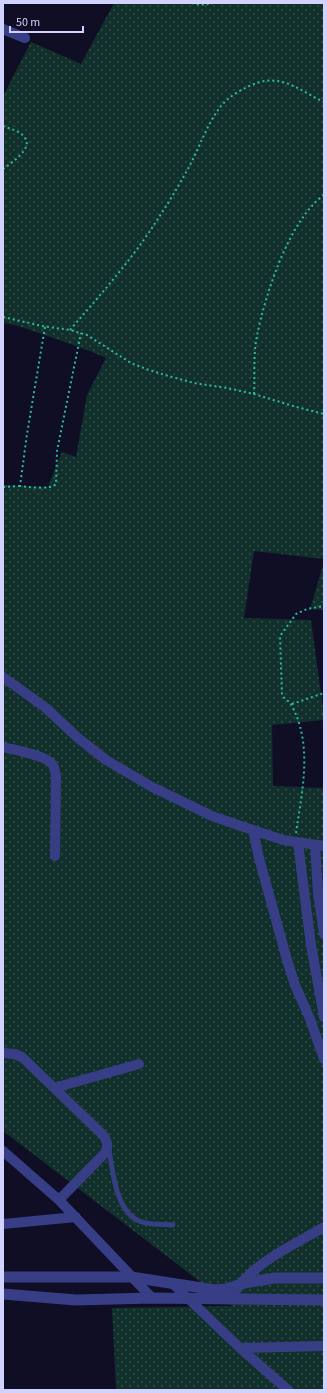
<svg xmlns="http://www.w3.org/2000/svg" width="327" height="1393" viewBox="0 0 327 1393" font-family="'Source Sans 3',sans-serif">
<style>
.green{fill:url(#green-dots)}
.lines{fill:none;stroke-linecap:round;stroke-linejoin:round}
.path{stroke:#2abba1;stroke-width:2;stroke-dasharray:2 3;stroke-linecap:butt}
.service{stroke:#373e86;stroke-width:5}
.minor{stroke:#373e86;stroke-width:10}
.tertiary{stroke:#373e86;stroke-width:11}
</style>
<defs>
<pattern id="green-dots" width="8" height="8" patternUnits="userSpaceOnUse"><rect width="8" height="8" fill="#11302b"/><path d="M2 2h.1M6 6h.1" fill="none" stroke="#334d4b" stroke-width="1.8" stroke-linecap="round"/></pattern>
</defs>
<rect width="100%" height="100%" fill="#0f0e25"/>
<!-- green -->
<path class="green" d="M114,3h210v556l-70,-8 -10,67 67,2 13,96v4l-52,5 1,61 51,2v602h-208l-4,-82 120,-2 -229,-175v-646l45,2 14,-35 14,5 11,-62 19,-37c-21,-10 -40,-15 -61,-23 -16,-5 -26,-10 -42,-12v-227l28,-54 50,22z
M324,562v48l-14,-1z"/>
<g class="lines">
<!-- path -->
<path class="path" d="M192,3l9,2 13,-2
M3,126c7,3 18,5 22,12 8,11 -14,25 -22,31
M3,317l39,9 28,4 17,5 44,28 15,6 19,6 29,8 33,5 27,6 39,12 31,8
M45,327l-18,107 -7,52c9,1 31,4 36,-2l1,-33 24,-118
M70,330c32,-37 65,-74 91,-116 10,-15 19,-31 28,-47 11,-21 18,-43 32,-61 8,-10 24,-19 36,-23 26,-9 45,9 67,19
M254,394c1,-19 -1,-39 3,-58 8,-41 32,-116 67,-141
M3,487l17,-1
M292,704l32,-11
M296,833c6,-42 17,-87 -4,-127 -2,-5 -7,-6 -10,-11l-2,-59 16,-22 11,-5 17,-3"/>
<!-- service -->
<path class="service" d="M109,1150c4,23 7,64 33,72 9,3 21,2 31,3"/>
<!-- minor -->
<path class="minor" d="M3,29l22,9
M3,677l43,31 32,30 28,22 46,27 60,29 29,10 42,14 41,6
M3,747c11,3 42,8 49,17 3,3 3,8 4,12l-1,80
M253,830l6,28 28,102 8,25 15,34 14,40
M298,843l13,102 13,72
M315,845l3,48 6,41
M3,1053l11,1 8,3 82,79c3,6 5,10 1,17l-46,47
M54,1088l85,-24
M3,1151l56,49 93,98
M3,1224l73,-7
M172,1283l68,65 48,42
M231,1299c16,-34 61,-53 93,-72
M240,1348l84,-2"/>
<!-- tertiary -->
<path class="tertiary" d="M3,1277h128l84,13 12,-1 17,-6 31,-5h49
M3,1294l73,6 76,-2 172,2"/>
</g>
<!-- border -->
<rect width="327" height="1393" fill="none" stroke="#d2d2ff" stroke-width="8"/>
<!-- scale -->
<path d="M10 26v6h73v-6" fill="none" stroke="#d2d2ff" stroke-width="2"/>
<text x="16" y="26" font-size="12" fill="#d2d2ff" stroke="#0f0e25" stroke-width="3" paint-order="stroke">50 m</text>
</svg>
